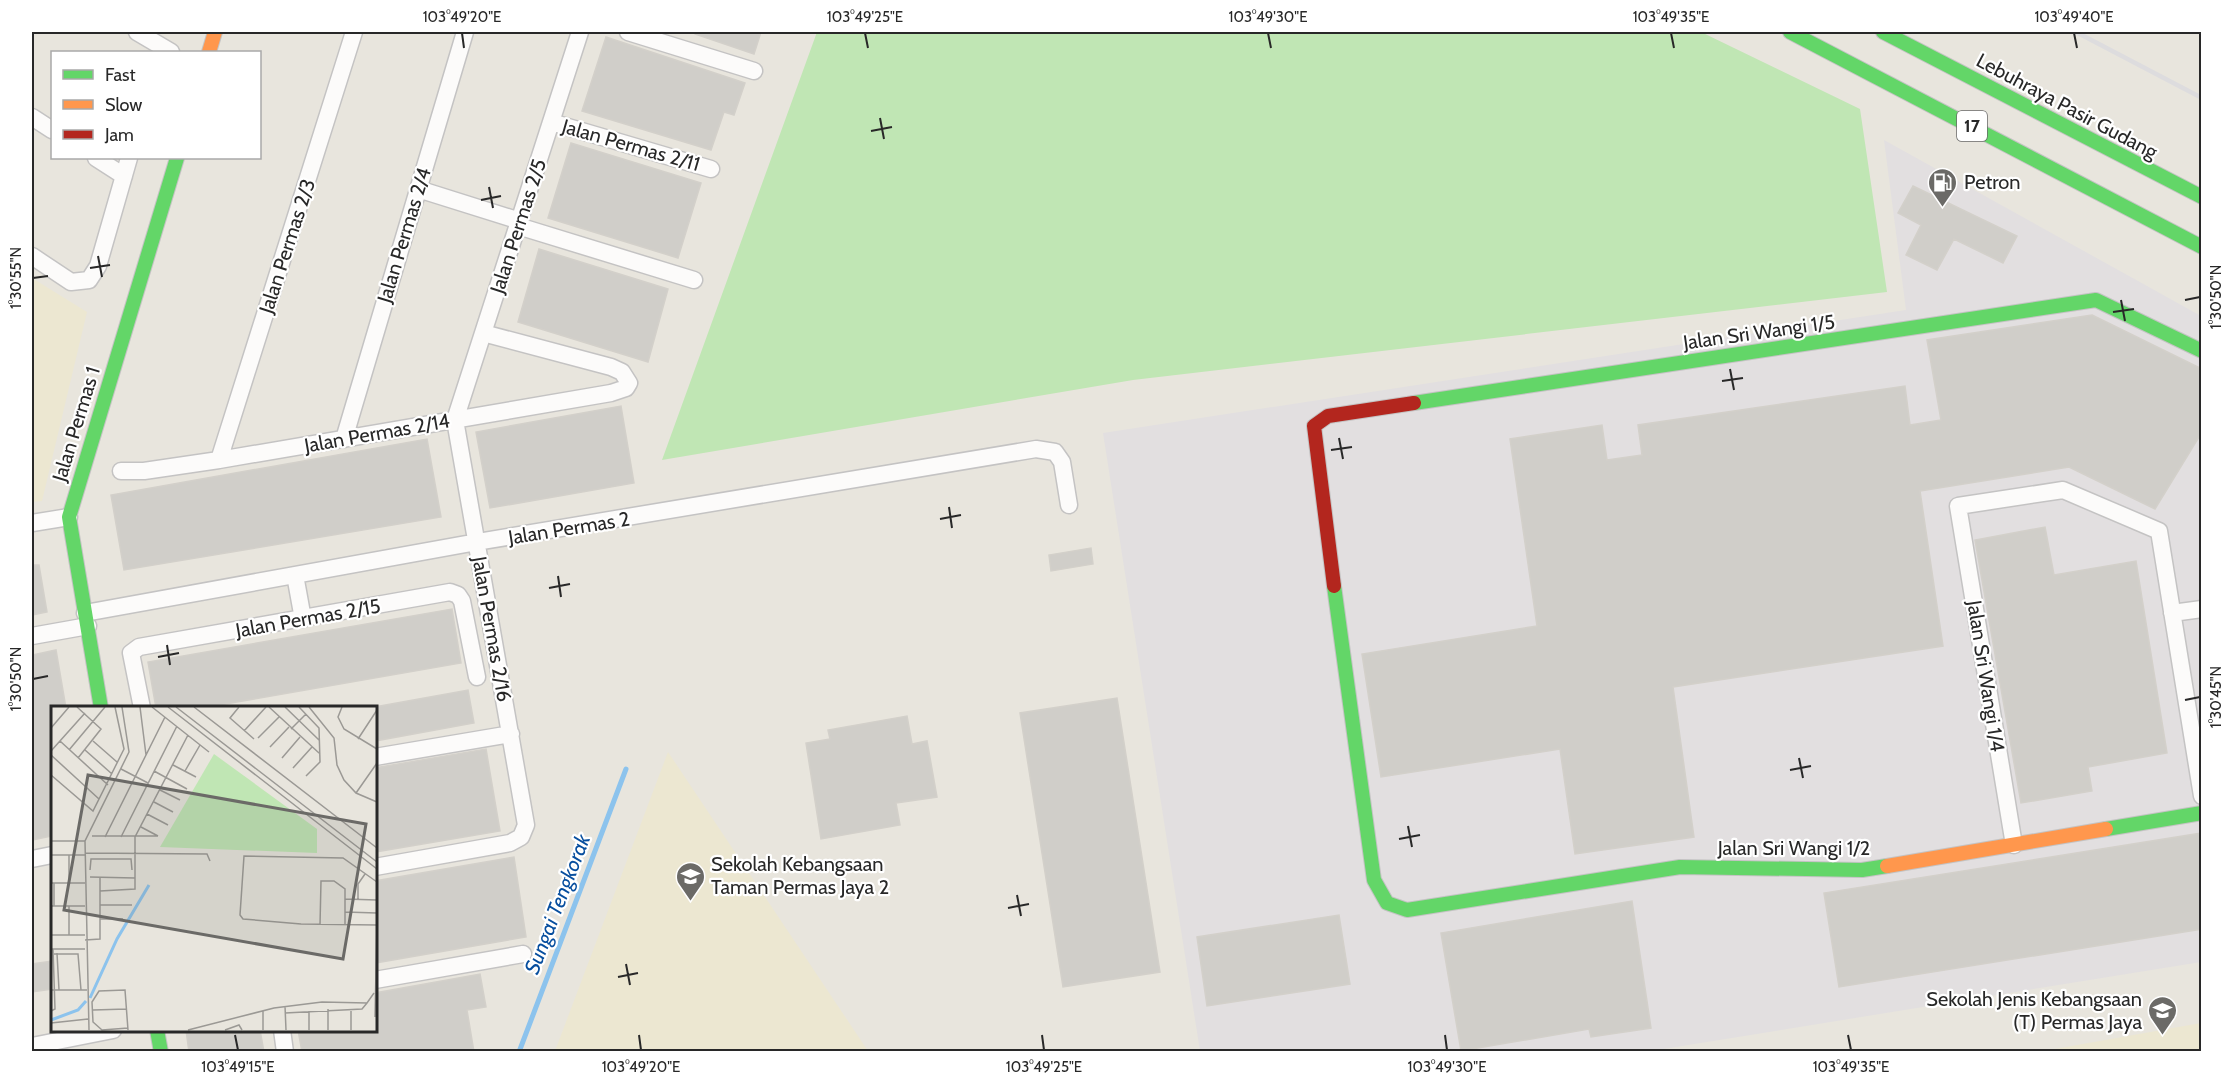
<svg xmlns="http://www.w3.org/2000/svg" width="2233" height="1083" viewBox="0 0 2233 1083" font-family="Cabin,sans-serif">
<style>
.industrial{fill:#e2dfe0}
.education{fill:#ece7d1}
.green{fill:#c0e6b4}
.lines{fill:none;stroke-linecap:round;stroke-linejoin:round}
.stream{stroke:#8cc3ed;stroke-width:5}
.building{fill:#d0cec9;stroke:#d3d0ca;stroke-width:1.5}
.street-casing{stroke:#c4c3c3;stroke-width:19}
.fast-casing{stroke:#c4c3c3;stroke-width:16}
.slow-casing{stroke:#c4c3c3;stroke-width:16}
.jam-casing{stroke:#c4c3c3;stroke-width:16}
.street{stroke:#fcfbfa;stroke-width:16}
.fast{stroke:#63d668;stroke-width:14}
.slow{stroke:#ff974d;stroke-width:14}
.jam{stroke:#b3261e;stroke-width:14}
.rail{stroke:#dddcde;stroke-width:4.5}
.ticks{fill:none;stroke:#282828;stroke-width:2}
.labels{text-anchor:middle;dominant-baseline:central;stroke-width:4.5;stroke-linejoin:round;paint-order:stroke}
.shield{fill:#fff;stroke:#686868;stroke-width:1.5}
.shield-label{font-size:18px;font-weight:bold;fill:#282828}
.street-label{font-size:20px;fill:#282828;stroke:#fff}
.poi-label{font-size:20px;fill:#282828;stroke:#fff;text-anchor:start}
.water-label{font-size:21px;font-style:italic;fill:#074e9e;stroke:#fff}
.inset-river{fill:none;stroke:#8cc3ed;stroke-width:3}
.inset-road{fill:none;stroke:#9b9995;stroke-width:1.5}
.view{fill:#6b6a67;fill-opacity:0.15;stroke:#6b6a67;stroke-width:3}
.inset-edge{fill:none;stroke:#282828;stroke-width:3}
.neatline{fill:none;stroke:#282828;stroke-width:2}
.ticks-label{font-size:15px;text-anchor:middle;fill:#282828}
</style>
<rect width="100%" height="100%" fill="#e8e5dd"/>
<!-- industrial -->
<path class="industrial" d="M1884,140l317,176v646l-550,89h-451l-97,-618 803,-123z"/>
<!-- education -->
<path class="education" d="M32,278l55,34 -45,189 -10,1z
M668,752l200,299h-313z
M2201,1023v28h-152v-1z"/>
<!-- green -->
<path class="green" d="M817,32h884l159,77 27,183 -754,88 -471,80z"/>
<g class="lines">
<!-- stream -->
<path class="stream" d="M519,1052l107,-283"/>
</g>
<!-- building -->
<path class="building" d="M695,32h66l-7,22 -59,-20z
M606,37l139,46 -11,32 -10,-3 -13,38 -129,-39z
M571,143l130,40 -23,75 -130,-40z
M1913,186l104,50 -14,27 -49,-24 -17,31 -31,-15 15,-30 -23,-12z
M539,249l129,40 -20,73 -130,-40z
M2092,315l110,54v63l-47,77 -86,-42 -149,24 23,155 -270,41 21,150 -119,17 -15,-105 -179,28 -19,-123 175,-28 -27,-187 92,-14 5,35 35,-5 -4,-30 267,-39 5,39 31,-5 -14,-80z
M621,406l13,77 -144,25 -14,-76z
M427,439l14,78 -317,53 -13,-75z
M2045,527l9,48 82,-14 31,192 -79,14 4,24 -71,12 -46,-263z
M1091,548l2,16 -42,7 -2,-16z
M32,565h7l8,47 -15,3z
M452,609l9,54 -259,45h-46l-8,-46z
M56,650l10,58h-14v128l-20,4v-185z
M468,690l6,33 -99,18v-34z
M1117,698l43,274 -97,15 -43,-274z
M907,716l5,28 15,-3 10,56 -41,6 4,22 -79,14 -15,-96 24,-4 -2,-9z
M486,749l14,82 -125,21v-84z
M2202,833v96l-363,58 -15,-94z
M514,857l12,80 -151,26v-82z
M1632,901l19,127 -60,9 -2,-8 -128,22 -20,-118z
M1339,915l11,69 -143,22 -10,-69z
M52,961v28l-20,3v-28z
M480,974l6,33 -19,3 7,42h-172l-4,-22h77v-37z
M186,1030h74l4,22h-75z"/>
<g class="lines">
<defs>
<path id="street" d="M137,32l34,20
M628,32l126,39
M32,117l20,13
M551,122l160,47
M96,158l28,18
M418,189l102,32
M518,226l176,54
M32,256l39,26 18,-2 9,-14 31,-108
M344,439l121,-407
M219,460l135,-428
M121,471h23l75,-11 392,-67 15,-5 3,-5 -7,-11 -11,-5 -128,-34
M32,523l37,-6
M295,575l8,44
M85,613l392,-71 559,-93 19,3 7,10 7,43
M2172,613l30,-4
M32,636l56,-10
M142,708l-11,-55 8,-6 311,-55 8,3 4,6 15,76
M375,757l136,-23
M2014,845l-56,-339 105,-16 96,41 43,265
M32,859l20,-4
M375,867l135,-24 11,-6 5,-12 -71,-405 125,-388
M375,980l148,-26
M282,1030l3,22
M32,1046l81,-16"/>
<path id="fast" d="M1790,32l412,215
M1883,32l319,165
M1414,403l682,-103 106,51
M1334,586l40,294 13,23 20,7 273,-43 182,3 25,-4
M101,708l-32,-191 108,-359
M2106,829l96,-16
M157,1030l4,22"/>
<path id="slow" d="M209,52l6,-20
M1887,866l219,-37"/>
<path id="jam" d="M1334,586l-20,-160 14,-10 86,-13"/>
</defs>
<!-- street casing -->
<use href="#street" class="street-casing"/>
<!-- fast casing -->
<use href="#fast" class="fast-casing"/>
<!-- slow casing -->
<use href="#slow" class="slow-casing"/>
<!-- jam casing -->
<use href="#jam" class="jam-casing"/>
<!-- street -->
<use href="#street" class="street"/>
<!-- fast -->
<use href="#fast" class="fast"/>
<!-- slow -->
<use href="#slow" class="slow"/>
<!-- jam -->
<use href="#jam" class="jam"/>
<!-- rail -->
<path class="rail" d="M2076,32l126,66"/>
</g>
<!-- ticks -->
<path class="ticks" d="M462,33l2,15M865,33l3,15M1268,33l3,15M1671,33l3,15M2074,33l3,15M880,118l4,21M871,131l21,-4M489,187l4,21M481,200l20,-4M98,256l4,21M90,268l20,-3M33,278l15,-2M2121,300l4,21M2185,300l15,-3M2113,312l21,-3M1730,369l4,21M1722,381l21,-3M1339,438l4,21M1331,450l21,-3M949,507l3,21M940,519l21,-4M558,576l3,21M549,588l21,-4M167,645l3,20M158,657l21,-4M33,679l15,-3M2185,700l15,-3M1799,758l4,20M1790,770l21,-4M1408,826l4,21M1399,839l21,-4M1017,895l4,21M1008,908l21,-4M626,964l4,21M618,977l20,-4M235,1035l3,15M639,1035l2,15M1042,1035l2,15M1445,1035l2,15M1848,1035l3,15"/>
<!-- icons -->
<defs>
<symbol id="fuel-pin" viewBox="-11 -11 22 30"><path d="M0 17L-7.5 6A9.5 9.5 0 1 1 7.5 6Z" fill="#6b6a67" stroke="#fff"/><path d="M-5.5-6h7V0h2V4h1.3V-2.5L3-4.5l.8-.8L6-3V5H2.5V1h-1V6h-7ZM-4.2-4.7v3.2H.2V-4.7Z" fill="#fff"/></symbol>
<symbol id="school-pin" viewBox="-11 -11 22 30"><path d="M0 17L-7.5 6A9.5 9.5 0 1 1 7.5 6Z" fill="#6b6a67" stroke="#fff"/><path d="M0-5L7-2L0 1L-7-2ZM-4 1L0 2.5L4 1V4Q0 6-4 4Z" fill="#fff"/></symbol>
</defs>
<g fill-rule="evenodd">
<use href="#fuel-pin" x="1926" y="166" width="33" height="45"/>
<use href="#school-pin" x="674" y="860" width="33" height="45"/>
<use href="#school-pin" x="2146" y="994" width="33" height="45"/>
</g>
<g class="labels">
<!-- shield labels -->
<rect class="shield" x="1957" y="111" width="30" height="30" rx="4.5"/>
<g class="shield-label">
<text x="1972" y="126">17</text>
</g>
<!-- street labels -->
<g class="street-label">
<text transform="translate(2067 106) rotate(28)">Lebuhraya Pasir Gudang</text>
<text transform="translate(631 145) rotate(16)">Jalan Permas 2/11</text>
<text transform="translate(518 226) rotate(-72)">Jalan Permas 2/5</text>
<text transform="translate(404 235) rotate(-73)">Jalan Permas 2/4</text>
<text transform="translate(287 246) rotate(-72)">Jalan Permas 2/3</text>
<text transform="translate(1759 332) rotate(-8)">Jalan Sri Wangi 1/5</text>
<text transform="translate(76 424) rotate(-73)">Jalan Permas 1</text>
<text transform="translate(377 433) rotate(-10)">Jalan Permas 2/14</text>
<text transform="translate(569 528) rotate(-9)">Jalan Permas 2</text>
<text transform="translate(308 618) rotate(-10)">Jalan Permas 2/15</text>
<text transform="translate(492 629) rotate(80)">Jalan Permas 2/16</text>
<text transform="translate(1986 676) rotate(81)">Jalan Sri Wangi 1/4</text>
<text x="1794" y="848">Jalan Sri Wangi 1/2</text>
</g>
<!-- poi labels -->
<g class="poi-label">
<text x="1964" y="182">Petron</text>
<text x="711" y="864">Sekolah Kebangsaan<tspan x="711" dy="23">Taman Permas Jaya 2</tspan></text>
<text x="2142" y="999" text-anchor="end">Sekolah Jenis Kebangsaan<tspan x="2142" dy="23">(T) Permas Jaya</tspan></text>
</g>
<!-- water labels -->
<g class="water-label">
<text transform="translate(557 904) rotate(-69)">Sungai Tengkorak</text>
</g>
</g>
<!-- overview -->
<g transform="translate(51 706)">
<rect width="326" height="326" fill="#e8e5dd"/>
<path d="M163,48l103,75v24l-157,-6z" fill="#c0e6b4"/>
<path class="inset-river" d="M39,292l27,-59 32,-54M0,314l27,-10 8,-9"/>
<path class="inset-road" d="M26,1l24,22 -23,29M89,1l6,48M101,1l57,45M117,1l209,162M125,1l201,155M143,1l183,141M188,1l-9,11 24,21M218,1l50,46M234,1l34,33M248,1l20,21 1,34 -14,14M258,1l25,31 3,27 7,15 12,13 21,9M291,1l-4,10 6,12 33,20M0,22l18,-21M240,23l15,-15M193,25l22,-24M207,32l21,-21M307,33l19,-29M9,35l48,44M42,35l24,21M219,41l19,-20M18,44l36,-43M34,44l27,24M0,45l34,-38M0,49l48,44M231,52l18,-21M122,59l23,12M242,62l19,-21M70,63l27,14M103,65l33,18M134,65l15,-26M0,69l42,36 31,-62 -9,-42M109,84l20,10M305,87l21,-30M103,96l19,10M96,108l21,11M90,121l17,9M41,130h66M54,131l60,-120M70,131l56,-111M0,135h34M34,147l122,1 3,7M0,149h34M39,164l1,-11h40l1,11M39,171l45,1M326,176l-34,-24 -99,-2 -4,59 3,4 58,5 76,1M0,177h34M3,177v23M18,177v-28M49,185l35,-2v-52l53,-102M294,193l32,1M307,194v-16l7,-10M49,199h32M0,200h34M294,206l32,1M49,213h23M269,219l1,-44h13l11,8v36M0,229h34M18,229v-29M34,234l15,-1v-62M1,243h33M6,247l2,37M3,248h24l3,36M0,284h36M234,300l1,24M277,303v21M300,303v21M42,304l34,-1M0,305l4,-2 -2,-60M212,305v19M258,305v19M234,307l77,-4 5,-6M324,311l2,-95M0,317l37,-4M77,322l-26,2 -9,-8 -1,-20 7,-11 26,-1 3,40M38,324l-4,-189 44,-89 -7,-45M137,324l86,-22 48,-6 45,1 7,-10M174,324l14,-5 3,5"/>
<path class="view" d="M37,69l278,49 -23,135 -279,-49z"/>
<rect width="326" height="326" class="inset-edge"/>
</g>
<!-- border -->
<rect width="2233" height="1083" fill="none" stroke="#ffffff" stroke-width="66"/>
<!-- legend -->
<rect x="51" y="51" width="210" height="108" fill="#ffffff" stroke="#a9a9a9" stroke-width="1.5"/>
<rect x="63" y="70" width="30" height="9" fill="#63d668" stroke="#a9a9a9" stroke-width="1.5"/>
<text x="105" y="81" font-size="18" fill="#282828">Fast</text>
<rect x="63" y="100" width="30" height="9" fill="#ff974d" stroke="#a9a9a9" stroke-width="1.5"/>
<text x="105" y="111" font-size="18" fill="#282828">Slow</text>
<rect x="63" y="130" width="30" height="9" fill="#b3261e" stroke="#a9a9a9" stroke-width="1.5"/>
<text x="105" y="141" font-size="18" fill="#282828">Jam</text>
<rect x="33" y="33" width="2167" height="1017" class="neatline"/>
<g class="ticks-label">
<text x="462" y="22">103°49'20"E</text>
<text x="865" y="22">103°49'25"E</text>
<text x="1268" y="22">103°49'30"E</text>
<text x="1671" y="22">103°49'35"E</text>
<text x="2074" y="22">103°49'40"E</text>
<text transform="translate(16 278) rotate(-90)" y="5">1°30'55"N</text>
<text transform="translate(2216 297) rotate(-90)" y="5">1°30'50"N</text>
<text transform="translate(16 679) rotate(-90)" y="5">1°30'50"N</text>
<text transform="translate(2216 697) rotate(-90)" y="5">1°30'45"N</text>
<text x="238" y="1072">103°49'15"E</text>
<text x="641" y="1072">103°49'20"E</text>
<text x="1044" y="1072">103°49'25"E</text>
<text x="1447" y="1072">103°49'30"E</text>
<text x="1851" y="1072">103°49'35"E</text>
</g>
</svg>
